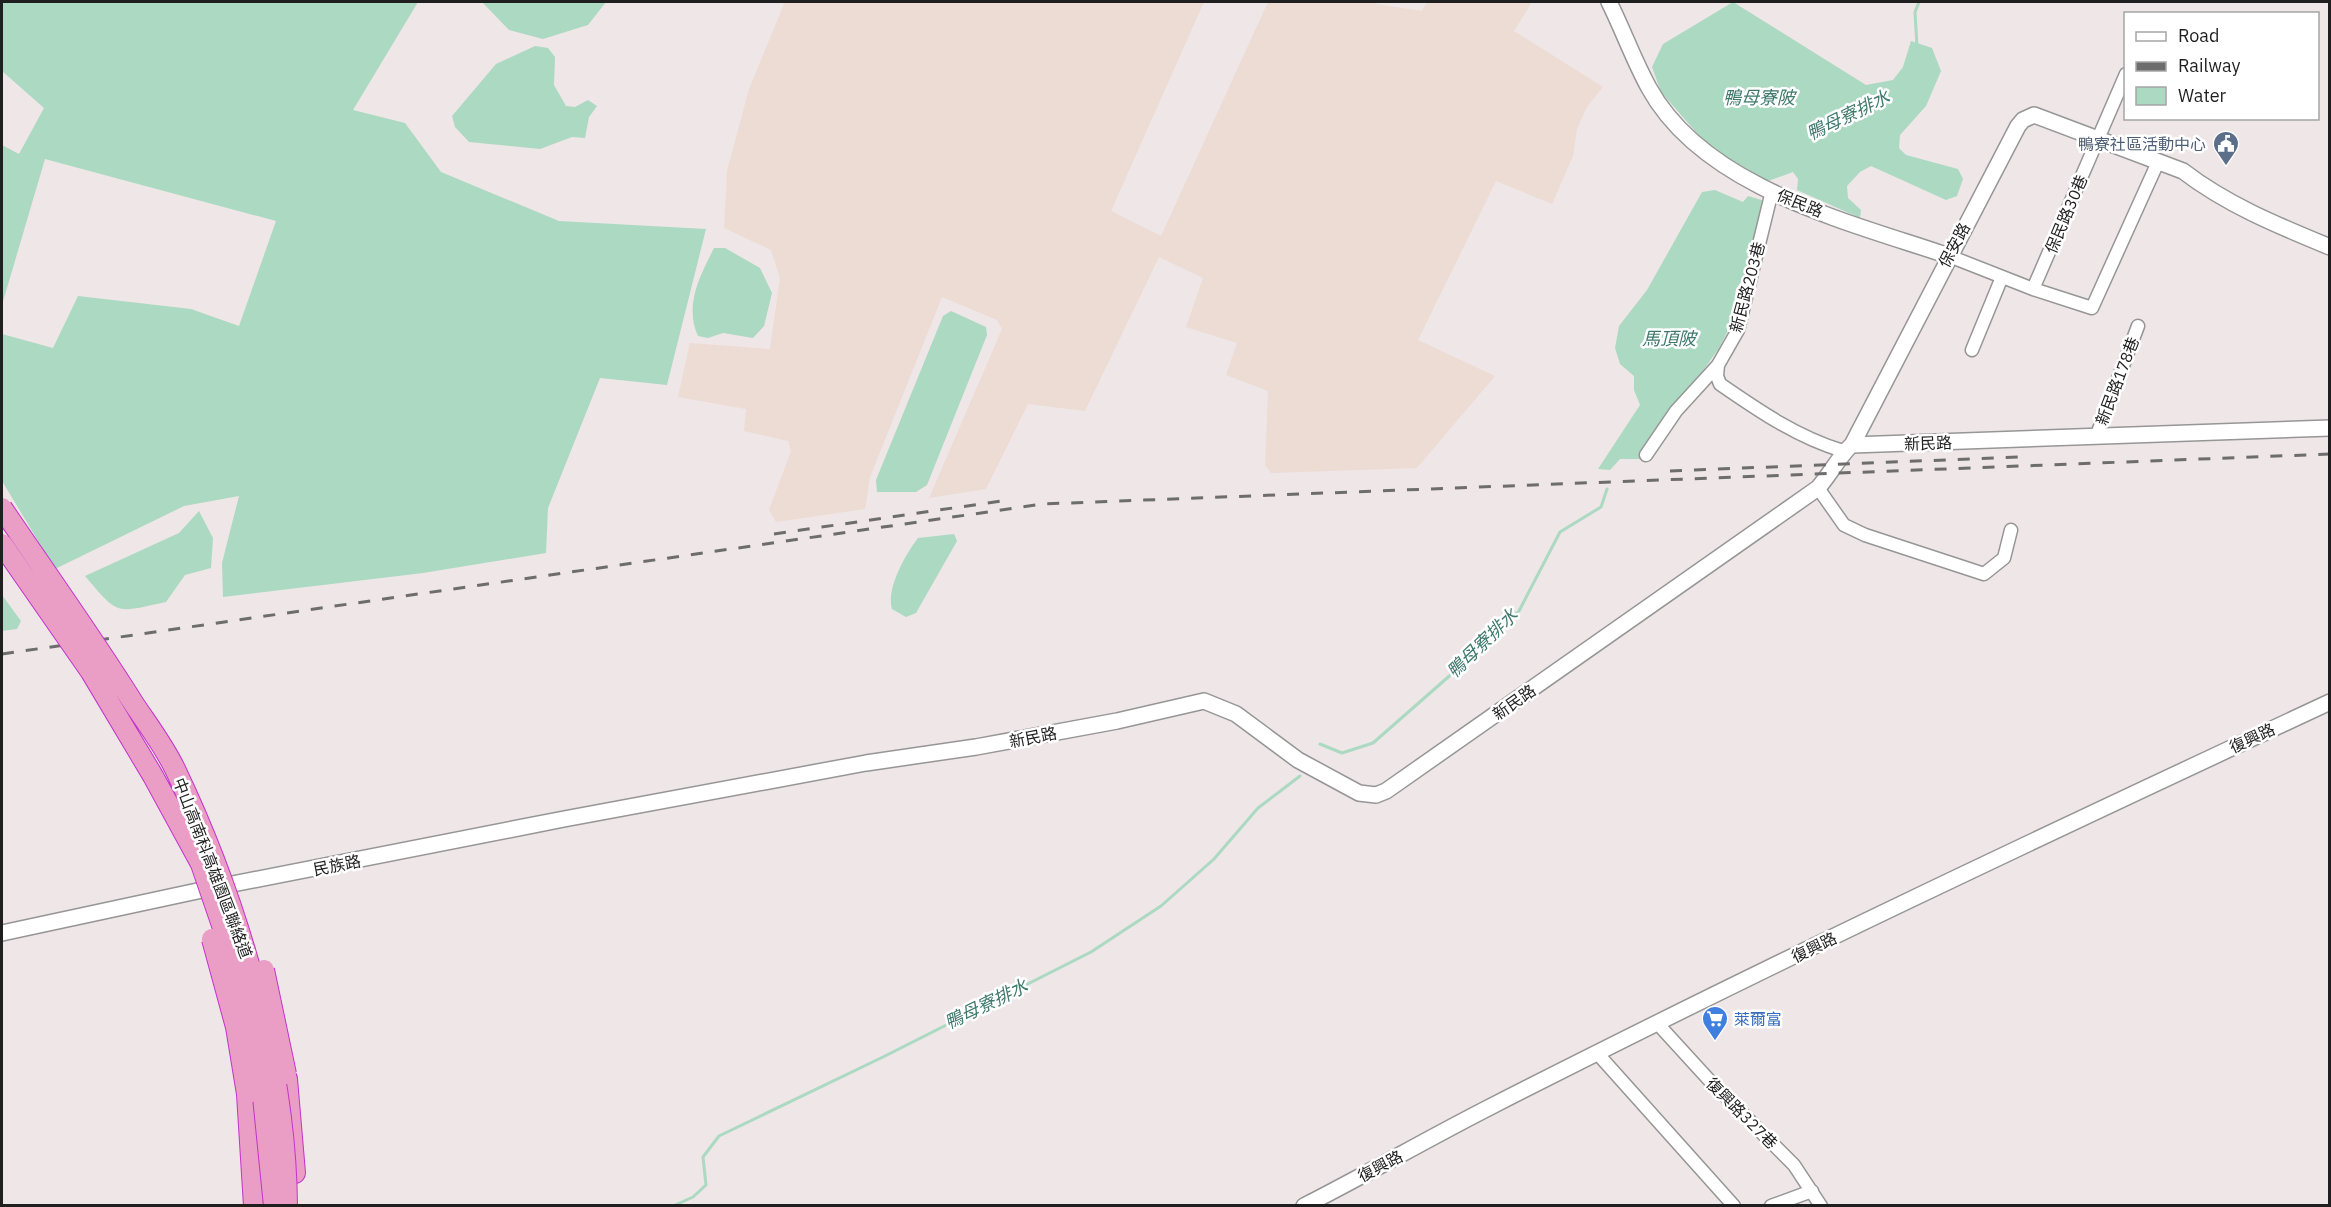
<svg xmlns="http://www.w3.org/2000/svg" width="2331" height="1207" viewBox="0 0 2331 1207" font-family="'IBM Plex Sans','Noto Sans TC',sans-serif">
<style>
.farmland{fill:#ecdcd3}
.water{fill:#abd9c2}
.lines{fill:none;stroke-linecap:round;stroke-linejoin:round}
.stream{stroke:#abd9c2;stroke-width:3}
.minor-casing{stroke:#969696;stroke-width:15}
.tertiary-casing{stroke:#969696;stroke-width:18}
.trunk-casing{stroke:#c234cc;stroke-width:22}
.minor{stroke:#fff;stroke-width:12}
.tertiary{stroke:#fff;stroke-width:15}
.trunk{stroke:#ea9ec6;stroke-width:20}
.rail{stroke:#6d6d6d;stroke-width:3;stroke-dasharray:12 12;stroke-linecap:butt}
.trunk-bridge-casing{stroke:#c234cc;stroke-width:22;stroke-linecap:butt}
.trunk-bridge{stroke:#ea9ec6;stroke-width:20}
.labels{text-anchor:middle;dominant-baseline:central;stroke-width:5;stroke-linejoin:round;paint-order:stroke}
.service-label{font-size:16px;fill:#4e5e75;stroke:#fff;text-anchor:end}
.street-label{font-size:16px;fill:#1f1f1f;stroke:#fff}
.shop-label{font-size:16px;fill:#366cbe;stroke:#fff;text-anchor:start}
.water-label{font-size:18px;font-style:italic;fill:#3f7a6d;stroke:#fff}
</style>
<rect width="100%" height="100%" fill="#efe6e7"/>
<!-- farmland -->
<path class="farmland" d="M783,2h421l-93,209 50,25 107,-234h109l-1,2 46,7 5,-9h105l-18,29 89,56 -16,20 -10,22 -4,27 -21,48 -56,-23 -78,159 77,36 -78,92 -146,5 -6,-8 3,-74 -42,-16 11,-32 -51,-16 17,-49 -44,-21 -74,154 -57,-7 -42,85 -57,9 73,-169 -5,-9 -55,-23 -72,180 -5,32 -89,13 -7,-12 22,-59 -3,-10 -44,-10 2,-22 -68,-12 12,-54 80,6 10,-71 -9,-28 -47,-22 3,-57 22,-82 35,-85z"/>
<!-- water -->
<path class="water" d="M2,2h416l-65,108 52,13 36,49 118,49 147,8 -39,156 -67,-7 -52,130 -2,45 -123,20 -200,24 -1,-34 17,-67 -55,10 -129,63 -53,-88v-147l51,14 25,-52 113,13 48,17 37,-105 -231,-62 -43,146v-160l17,9 25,-46 -42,-37z
M482,2h124l-18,23 -45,14 -34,-9z
M1733,2l133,83 27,-5 10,-13 8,-26 21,7 9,23 -15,35 -26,29 -1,13 7,7 52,14 5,10 -6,17 -11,4 -75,-34 -11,6 -13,14 1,12 13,12 -1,8 -63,-28 1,-11 -5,-7 -25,9 -58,-33 -49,-56 -9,-25 11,-23z
M535,46l13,2 7,9 -1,28 12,21 9,1 13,-7 9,6 -8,11 -4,21 -13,-1 -32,12 -71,-7 -14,-15 -3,-11 44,-52z
M1715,190l28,12 5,-6 17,5 -15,64 -15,27 6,13 -22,43 -78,111h-21l-10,11 -12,-1 42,-64 -6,-15v-14l-14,-12 -5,-16 4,-22 28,-36 55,-98z
M714,248h11l35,20 12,25 -8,33 -11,12 -30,-5 -15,5 -10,-2c-14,-31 2,-60 16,-88z
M951,311l35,16 1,8 -60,150 -11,7h-39l-1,-12 67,-164z
M199,511l14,27 -2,30 -26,7 -19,27c-51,11 -47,14 -81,-26l94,-43z
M954,534l3,7 -41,72 -10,4 -14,-8c-6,-20 13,-54 26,-71z
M2,595l19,26 -4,8 -15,2z"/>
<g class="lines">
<!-- stream -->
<path class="stream" d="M1917,47l-2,-35 4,-10
M1320,744l22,9 31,-10 98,-86 48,-46 41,-79 41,-25 6,-18
M673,1206l20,-9 13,-12 -3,-28 16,-21 164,-79 208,-105 70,-46 53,-47 44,-51 42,-32"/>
<defs>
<path id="minor" d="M1772,191l-34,139 -20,35 -1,11 3,8c39,27 77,53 123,67
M1949,256l84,33 59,19 66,-146
M2033,289l93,-215
M1972,350l30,-73
M2096,437l42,-111
M1646,455l30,-44 42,-46
M1818,488l26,37 21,10 119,39 20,-16 7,-28
M1657,1023l53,58 84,84 27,41
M1597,1053l137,153
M1771,1206l41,-15"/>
<path id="tertiary" d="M1609,2c14,28 25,59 40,86 55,100 200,134 300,168
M1852,445l166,-319 5,-6 11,-5 149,56c44,34 96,55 147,76
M2,933l200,-43 362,-71 302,-56 110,-16 141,-26 87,-20 32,13 62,46 61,33 17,2 10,-4 432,-303c11,-12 24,-36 34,-43l478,-17
M1304,1206c63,-32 125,-68 188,-100 276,-141 557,-273 838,-404"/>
<path id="trunk" d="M287,1079l8,94
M247,1094l7,112"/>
</defs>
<!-- minor casing -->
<use href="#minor" class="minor-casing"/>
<!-- tertiary casing -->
<use href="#tertiary" class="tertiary-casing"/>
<!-- trunk casing -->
<use href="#trunk" class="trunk-casing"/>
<!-- minor -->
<use href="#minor" class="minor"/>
<!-- tertiary -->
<use href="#tertiary" class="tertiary"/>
<!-- trunk -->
<use href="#trunk" class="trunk"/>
<!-- rail -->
<path class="rail" d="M1670,471l348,-14
M774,534l234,-34
M2,654l1041,-150 1287,-50"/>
<defs>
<path id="trunk-bridge" d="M2,508c44,65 90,129 132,196 14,21 30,42 41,65 62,129 111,293 112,437
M2,544l89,128 62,104 48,88 35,102 26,121 12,119
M212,939l24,88 11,67
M264,970l22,104"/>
</defs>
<!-- trunk-bridge casing -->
<use href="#trunk-bridge" class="trunk-bridge-casing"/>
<!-- trunk-bridge -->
<use href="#trunk-bridge" class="trunk-bridge"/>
</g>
<!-- icons -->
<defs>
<symbol id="civic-pin" viewBox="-11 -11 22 30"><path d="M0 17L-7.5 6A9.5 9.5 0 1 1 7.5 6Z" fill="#5c6f8a" stroke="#fff"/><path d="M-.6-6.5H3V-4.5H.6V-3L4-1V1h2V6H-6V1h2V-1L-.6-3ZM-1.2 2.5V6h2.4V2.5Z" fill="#fff"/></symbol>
<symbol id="supermarket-pin" viewBox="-11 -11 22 30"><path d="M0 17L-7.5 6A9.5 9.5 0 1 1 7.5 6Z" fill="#3f7fe0" stroke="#fff"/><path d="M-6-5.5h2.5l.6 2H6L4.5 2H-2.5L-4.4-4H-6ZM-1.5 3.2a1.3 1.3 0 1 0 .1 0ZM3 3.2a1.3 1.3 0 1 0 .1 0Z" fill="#fff"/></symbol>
</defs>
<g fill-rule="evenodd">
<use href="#civic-pin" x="2211" y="129" width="30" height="40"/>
<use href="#supermarket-pin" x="1700" y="1004" width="30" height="40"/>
</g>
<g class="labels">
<!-- service labels -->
<g class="service-label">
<text x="2206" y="144">鴨寮社區活動中心</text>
</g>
<!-- street labels -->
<g class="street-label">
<text transform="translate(1800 203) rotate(22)">保民路</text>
<text transform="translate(2066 214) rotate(-67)">保民路30巷</text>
<text transform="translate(1954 245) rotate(-62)">保安路</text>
<text transform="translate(1747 287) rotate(-75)">新民路203巷</text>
<text transform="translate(2117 381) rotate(-69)">新民路178巷</text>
<text transform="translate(1928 443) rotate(-2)">新民路</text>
<text transform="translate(1514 702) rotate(-35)">新民路</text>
<text transform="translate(1033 737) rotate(-11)">新民路</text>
<text transform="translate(2252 738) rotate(-25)">復興路</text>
<text transform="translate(337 865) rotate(-11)">民族路</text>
<text transform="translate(213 868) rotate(69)">中山高南科高雄園區聯絡道</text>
<text transform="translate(1814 947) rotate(-26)">復興路</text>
<text transform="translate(1742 1113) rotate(45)">復興路327巷</text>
<text transform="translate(1380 1166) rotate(-28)">復興路</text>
</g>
<!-- shop labels -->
<g class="shop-label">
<text x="1734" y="1019">萊爾富</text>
</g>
<!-- water labels -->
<g class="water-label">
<text x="1759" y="97">鴨母寮陂</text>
<text transform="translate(1848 115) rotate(-26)">鴨母寮排水</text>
<text x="1669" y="338">馬頂陂</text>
<text transform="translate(1482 643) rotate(-44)">鴨母寮排水</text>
<text transform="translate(986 1004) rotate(-26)">鴨母寮排水</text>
</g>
</g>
<!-- border -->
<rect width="2331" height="1207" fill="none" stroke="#1f1f1f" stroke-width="6"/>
<!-- legend -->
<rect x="2124" y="12" width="195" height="108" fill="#ffffff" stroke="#a5a5a5" stroke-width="1.5"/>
<rect x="2136" y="32" width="30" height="9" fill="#ffffff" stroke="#a5a5a5" stroke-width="1.5"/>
<text x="2178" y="42" font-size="18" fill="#1f1f1f">Road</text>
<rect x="2136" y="62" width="30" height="9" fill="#6d6d6d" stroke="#a5a5a5" stroke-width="1.5"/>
<text x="2178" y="72" font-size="18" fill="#1f1f1f">Railway</text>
<rect x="2136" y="87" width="30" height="18" fill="#abd9c2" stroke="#a5a5a5" stroke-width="1.5"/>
<text x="2178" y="102" font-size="18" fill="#1f1f1f">Water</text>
</svg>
